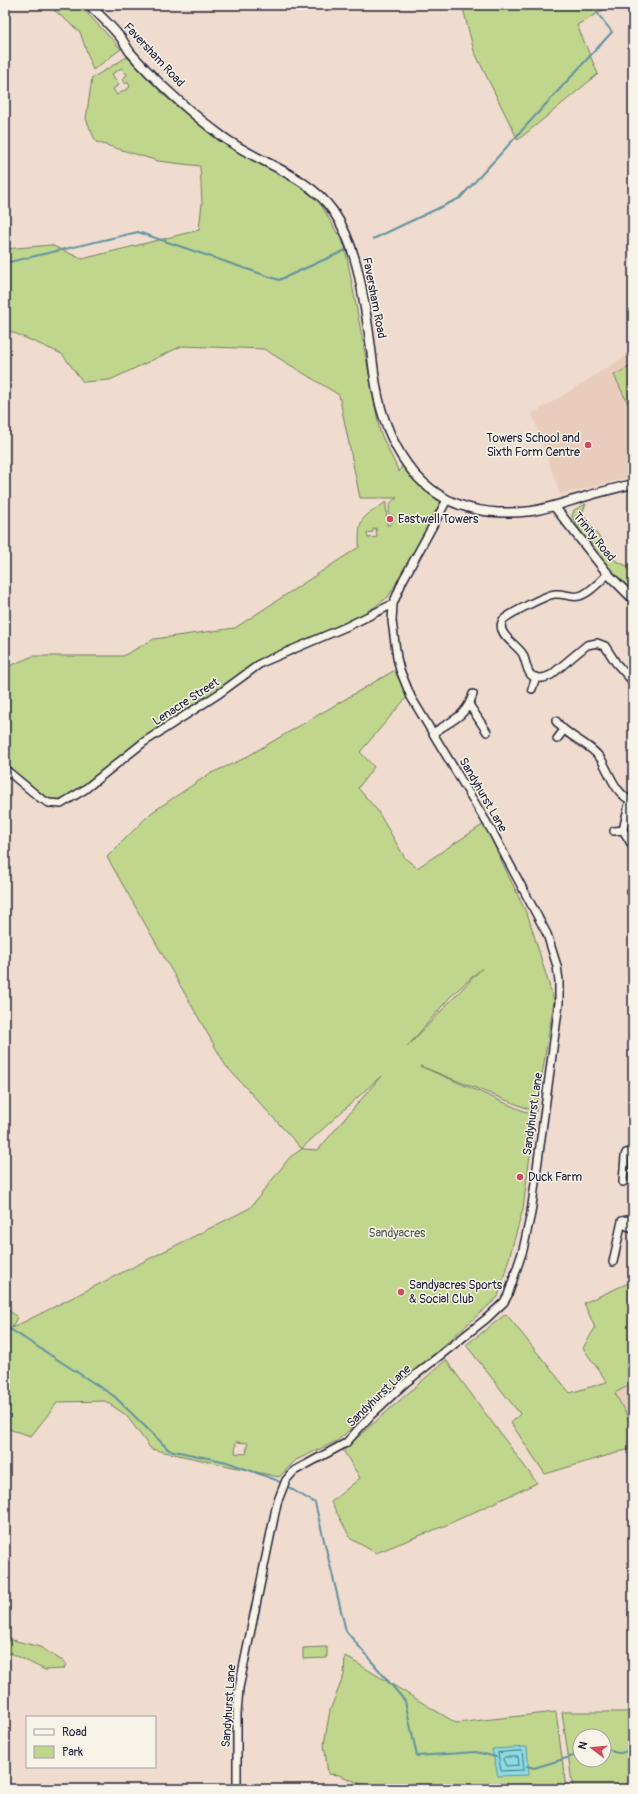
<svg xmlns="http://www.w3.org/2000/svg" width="638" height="1794" viewBox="0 0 638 1794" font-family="Pangolin,sans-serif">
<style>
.built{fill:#e9ccbc}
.green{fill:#c0d68c;stroke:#717c64;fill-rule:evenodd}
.water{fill:#8bdce3;stroke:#6192a0}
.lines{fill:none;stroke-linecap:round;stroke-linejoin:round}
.shore{stroke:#4c6c7e;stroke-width:1}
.stream{stroke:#6192a0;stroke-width:2}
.minor-casing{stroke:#22223b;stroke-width:10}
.major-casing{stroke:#22223b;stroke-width:11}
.minor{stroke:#f7f3e8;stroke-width:7}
.major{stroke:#f7f3e8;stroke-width:8}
.poi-dot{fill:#d1495b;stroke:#f7f3e8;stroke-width:1.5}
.labels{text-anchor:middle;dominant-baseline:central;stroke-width:3;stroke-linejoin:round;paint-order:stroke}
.street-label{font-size:12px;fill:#22223b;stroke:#f7f3e8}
.poi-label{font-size:12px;fill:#22223b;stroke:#f7f3e8;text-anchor:start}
.park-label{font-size:12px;fill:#515853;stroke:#f7f3e8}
</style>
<rect width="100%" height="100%" fill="#efdcce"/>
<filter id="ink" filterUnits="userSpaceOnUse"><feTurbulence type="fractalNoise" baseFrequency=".025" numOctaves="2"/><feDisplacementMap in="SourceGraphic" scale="8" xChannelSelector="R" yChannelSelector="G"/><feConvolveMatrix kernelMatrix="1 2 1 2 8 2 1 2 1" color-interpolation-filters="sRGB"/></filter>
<g filter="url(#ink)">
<!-- built -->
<path class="built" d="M633,352v124l-73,19 -28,-81z
M633,1383v44l-18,-34z"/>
<!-- green -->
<path class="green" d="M48,5h26l13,8 34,36 -28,21 -13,-38z
M462,5h150l-35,20 21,49 -80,66 -44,-89z
M127,57l41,42 48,40 66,35 37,27 26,46 35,185 19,40 3,-6 12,14 22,18 3,6 -1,5 -7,15 -43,73 -34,25 -94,40 -41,30 -147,102 -20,8 -47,-38v-96l28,-12h90l31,-17 81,-11 124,-81c0,-33 2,-27 27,-45l1,23h3v-3h3v-7h-4c0,-8 0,-13 8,-17h-37l-21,-103 -75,-46 -82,-3 -72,34 -27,2 -21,-28 -57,-25v-80l46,-4 31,14 117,-29 3,-27 -2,-37 -42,-5 -62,-19 -10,-23 6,-41zM122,68l5,7 -5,4 4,5 2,-2 2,5 -13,8 -4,-6 6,-4 -7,-11zM376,528l1,9 -9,1 -1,-5 6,-1v-3z
M633,365v49l-19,-39z
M586,504l-4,9 34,48 11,5 6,-3v28c-19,-11 -49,-54 -61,-74l2,-7z
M395,670l12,27 -47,55 14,15 -16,21 19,22 28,48 12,10 67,-44 45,95 25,82 -18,111 -116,-46 115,50 -12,93 -25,88 -161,144 -41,19 -17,17 -128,-28 -25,-34 -21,-14 -47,1 -27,34 -26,-8v-121l12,10 -5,11 238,-120 40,-51 12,-8 -76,-83 -119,-209 44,-44 58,-39 32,-14zM482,968l-75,79 44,-51zM381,1076l-63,74 -15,-1 -1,-1zM236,1442l12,1 -2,11 -11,-1z
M633,1281v102l-18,10 18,34v21l-88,26 -34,-51 9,-9 -54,-69 40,-31 64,79 37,-11 -24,-34 12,-20 -11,-25z
M446,1360l91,123 -93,43 -68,27 -25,-14 -20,-37 29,-24 -17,-28z
M5,1638l35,9 26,16 -2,6 -19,1 -32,-16 -8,-1z
M327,1647v11l-24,1v-11z
M345,1656l111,67 100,-11 10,77h-131l-12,-3 -2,3h-48l-34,-14 -11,-1 -4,-30 6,-34 14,-35z
M562,1712h71v77h-60zM580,1736h24v24h-24z"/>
<!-- water -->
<path class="water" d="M527,1747l2,28 -31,1 -6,-27z"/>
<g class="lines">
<!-- shore -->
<path class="shore" d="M522,1751l2,19 -23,1 -3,-18z
M505,1757h13l1,8 -13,1 -3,-7z"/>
<!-- stream -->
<path class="stream" d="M373,239l87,-41 152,-166 -21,-27
M5,263l133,-31 141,48 67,-30
M5,1320l5,9 104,67 55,54 58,12 49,18 39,23 31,128 59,70 12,55 59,-4 20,5
M604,1747h2c9,8 17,8 27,0
M527,1766l7,2 46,-14"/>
<defs>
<path id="minor" d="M608,574c-8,7 -19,20 -29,22 -8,2 -16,-3 -24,-2 -7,0 -48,21 -52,26 -8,13 13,24 19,33 4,6 4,17 9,22 6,5 14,3 20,0l36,-30 10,-2 8,3 11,17 17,19
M532,689l4,-12
M470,706l17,26
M556,721c12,17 33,21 45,38 9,14 14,36 32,42
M433,733c19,-13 33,-16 40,-39
M557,739l6,-8
M5,769l35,29 9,5 12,1 23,-14 60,-48 76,-49 41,-30 87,-37 45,-22
M630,800l-7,30 10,17
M614,831l9,-1
M631,892l2,1
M623,1182l2,-26 1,-3 7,-1
M622,1221l5,5 6,2
M613,1262l9,-41 11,-2
M237,1789v-75l2,-26 38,-185 9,-23 8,-9 52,-28 25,-28 33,-31 82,-65 18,-17 4,-7 15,-45 8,-37 28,-210v-22l-2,-15 -10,-32 -54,-101 -82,-136 -11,-27 -3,-12 -5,-37 1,-17 10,-24 44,-80"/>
<path id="major" d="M89,5c11,10 22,21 32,33 3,4 6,10 9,14 25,29 62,62 93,85 35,26 84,37 110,74 23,33 29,77 35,116 5,31 6,64 17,94 25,70 74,99 147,90 18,-3 35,-9 52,-14 16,-5 33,-9 49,-13
M554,506l54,68 25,25"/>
</defs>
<!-- minor casing -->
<use href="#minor" class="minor-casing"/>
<!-- major casing -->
<use href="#major" class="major-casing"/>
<!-- minor -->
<use href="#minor" class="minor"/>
<!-- major -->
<use href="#major" class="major"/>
</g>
</g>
<!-- markers -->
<g class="poi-dot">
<circle cx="588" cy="445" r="4"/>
<circle cx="390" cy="519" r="4"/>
<circle cx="520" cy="1177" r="4"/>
<circle cx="401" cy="1292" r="4"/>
</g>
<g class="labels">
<!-- street labels -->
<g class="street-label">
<text transform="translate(154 55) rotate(47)">Faversham Road</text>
<text transform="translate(374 298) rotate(79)">Faversham Road</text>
<text transform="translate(594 537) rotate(51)">Trinity Road</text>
<text transform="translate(186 702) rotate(-33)">Lenacre Street</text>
<text transform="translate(483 795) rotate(60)">Sandyhurst Lane</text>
<text transform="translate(533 1114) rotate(-82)">Sandyhurst Lane</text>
<text transform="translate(379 1396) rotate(-44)">Sandyhurst Lane</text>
<text transform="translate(229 1706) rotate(-86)">Sandyhurst Lane</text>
</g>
<!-- poi labels -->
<g class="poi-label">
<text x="580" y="438" text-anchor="end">Towers School and<tspan x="580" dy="14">Sixth Form Centre</tspan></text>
<text x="398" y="519">Eastwell Towers</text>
<text x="528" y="1177">Duck Farm</text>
<text x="409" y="1285">Sandyacres Sports<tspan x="409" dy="14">&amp; Social Club</tspan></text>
</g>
<!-- park labels -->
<g class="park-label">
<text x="397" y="1233">Sandyacres</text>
</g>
</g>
<!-- margin -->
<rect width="638" height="1794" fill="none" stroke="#f7f3e8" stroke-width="20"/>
<rect x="10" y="10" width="618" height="1774" fill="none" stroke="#22223b" stroke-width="1.5" filter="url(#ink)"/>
<!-- legend -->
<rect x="26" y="1716" width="130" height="52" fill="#f7f3e8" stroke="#a29fa3"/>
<rect x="34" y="1729" width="20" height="6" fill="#f7f3e8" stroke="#a29fa3"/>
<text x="62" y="1736" font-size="12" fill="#22223b">Road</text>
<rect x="34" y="1746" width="20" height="12" fill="#c0d68c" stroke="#a29fa3"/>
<text x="62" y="1756" font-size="12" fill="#22223b">Park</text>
<!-- north arrow -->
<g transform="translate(592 1748) rotate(286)"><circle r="19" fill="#f7f3e8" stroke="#a29fa3"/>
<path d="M0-3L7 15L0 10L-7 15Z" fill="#d1495b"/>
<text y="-6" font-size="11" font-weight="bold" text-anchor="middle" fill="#22223b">N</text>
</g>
</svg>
